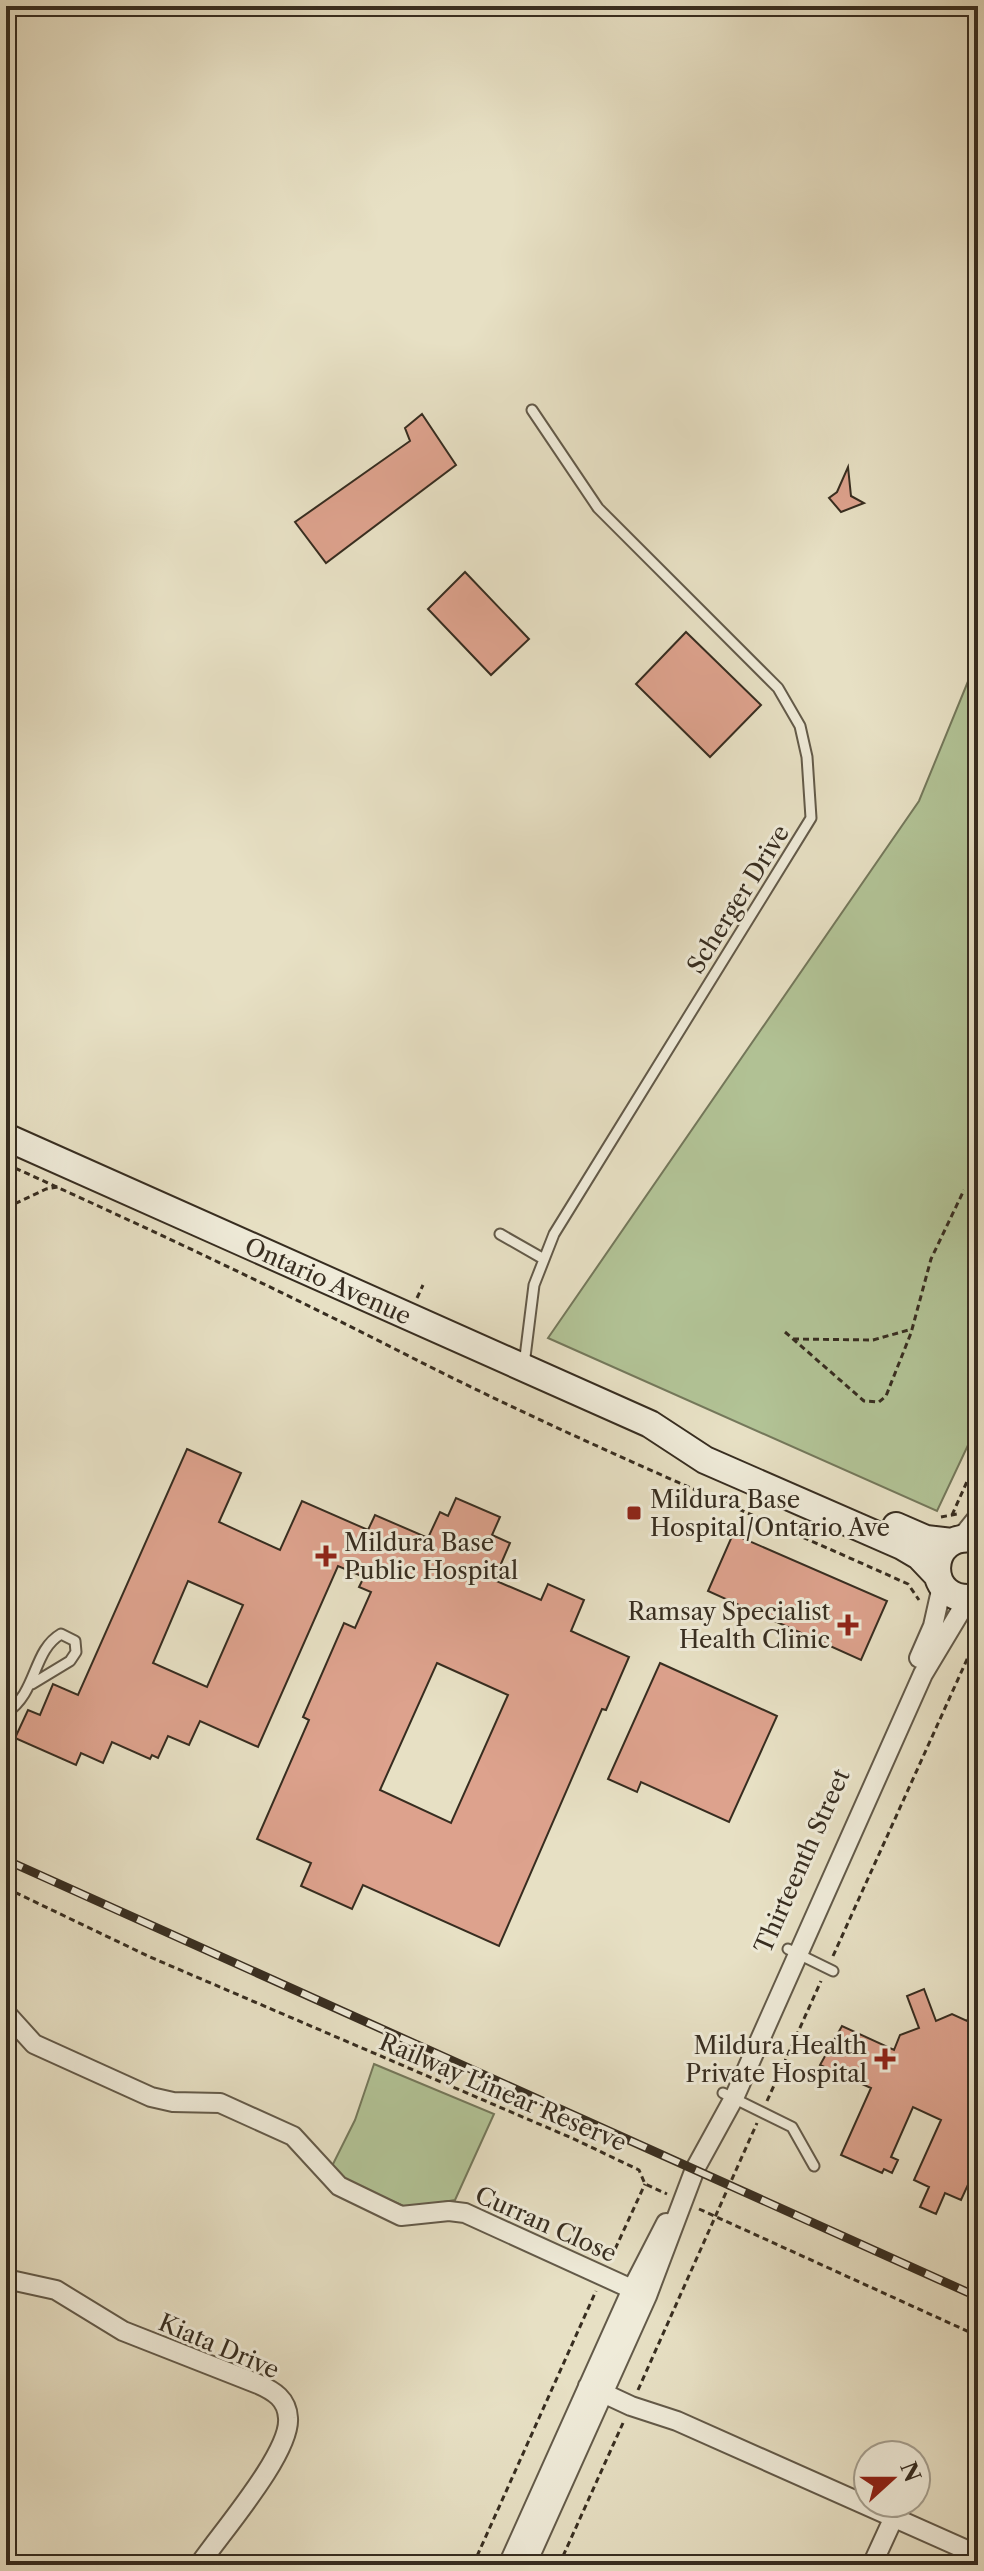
<svg xmlns="http://www.w3.org/2000/svg" width="984" height="2571" viewBox="0 0 984 2571" font-family="'Libre Caslon Text',serif">
<style>
.green{fill:#b2c396;stroke:#74785b;stroke-width:2}
.building{fill:#dda28d;stroke:#372d20;stroke-width:2;fill-rule:evenodd}
.lines{fill:none;stroke-linecap:round;stroke-linejoin:round}
.lane-casing{stroke:#635a49;stroke-width:13}
.street-casing{stroke:#635a49;stroke-width:22}
.secondary-casing{stroke:#372d20;stroke-width:30}
.path{stroke:#372d20;stroke-width:3;stroke-dasharray:6 4;stroke-linecap:butt}
.lane{stroke:#efebd9;stroke-width:9}
.street{stroke:#efebd9;stroke-width:18}
.secondary{stroke:#efebd9;stroke-width:26}
.rail-casing{stroke:#372d20;stroke-width:9}
.rail{stroke:#efebd9;stroke-width:6;stroke-dasharray:18;stroke-linecap:butt}
.poi-dot{fill:#8f2418;stroke:#efebd9;stroke-width:3}
.labels{text-anchor:middle;dominant-baseline:central;stroke-width:6;stroke-linejoin:round;paint-order:stroke}
.street-label{font-size:24px;fill:#372d20;stroke:#efebd9}
.poi-label{font-size:24px;fill:#372d20;stroke:#efebd9;text-anchor:start}
</style>
<rect width="100%" height="100%" fill="#e7e0c4"/>
<filter id="stains"><feTurbulence type="fractalNoise" baseFrequency=".0025" numOctaves="4"/><feColorMatrix values="0 0 0 0 .2 0 0 0 0 .09 0 0 0 0 .02 0 0 0 .5 -.17"/></filter>
<radialGradient id="worn" r=".72"><stop offset=".6" stop-color="#630" stop-opacity="0"/><stop offset="1" stop-color="#630" stop-opacity=".3"/></radialGradient>
<!-- green -->
<path class="green" d="M978,657v767l-41,87 -389,-173 371,-537z
M374,2064l120,50 -39,86 -47,8 -61,-27 -15,-15 23,-46z"/>
<!-- building -->
<path class="building" d="M422,414l34,51 -130,98 -31,-41 115,-81 -5,-13z
M848,467l3,29 13,7 -23,9 -12,-14 8,-6z
M465,572l64,67 -38,36 -63,-66z
M686,632l75,73 -51,52 -74,-73z
M187,1449l54,24 -22,49 61,28 22,-49 66,29 7,-15 53,23 12,-26 8,4 8,-18 44,19 -8,18 18,8 -16,37 47,20 7,-16 36,16 -13,31 58,26 -23,53 -4,-1 -103,237 -136,-61 -11,24 -51,-23 10,-23 -54,-24 52,-119 -6,-3 41,-94 11,5 16,-36 -12,-5 5,-10 -26,-11 -80,181 -58,-26 -11,24 -21,-9 -10,22 -6,-3 -2,4 -38,-17 -9,21 -22,-10 -5,12 -61,-27 13,-28 12,5 13,-31 25,11zM188,1581l55,24 -36,82 -54,-24zM437,1663l71,32 -57,128 -71,-33z
M733,1534l154,67 -26,59 -153,-69z
M660,1663l117,53 -48,106 -88,-40 -4,10 -29,-13z
M924,1989l12,32 16,-7 15,7 11,-24v166l-17,37 -16,-7 -9,21 -16,-7 9,-20 -15,-7 27,-60 -28,-13 -22,50 7,3 -6,13 -8,-4 -2,4 -41,-18 30,-67 -51,-23 22,-39 52,24 6,-15 19,-7 -12,-32z"/>
<g class="lines">
<defs>
<path id="lane" d="M500,1234l42,24
M524,1365l10,-80 20,-51 257,-416 -4,-61 -7,-31 -22,-38 -180,-180 -66,-98
M6,1713c32,-21 26,-62 55,-79l14,7 1,11 -6,9 -38,23
M788,1949l45,22
M723,2093l69,34 22,39"/>
<path id="street" d="M961,1538l17,-21
M919,1658l14,-32 9,-40
M6,2013l28,31 117,53 22,5 47,1 73,33 46,50 62,30 48,-5 16,2 182,83
M6,2279l50,11 67,41 135,53c16,7 29,15 30,34 3,35 -68,116 -89,147
M588,2386l43,20 46,15 301,134
M508,2565l124,-276 34,-66
M526,2565l121,-269 48,-127 39,-71 189,-424 45,-75
M872,2565l22,-48"/>
<path id="secondary" d="M6,1137l644,287 55,36 197,86 17,10 19,20
M896,1526l30,13 26,3
M978,1540c-53,-13 -56,68 0,57"/>
</defs>
<!-- lane casing -->
<use href="#lane" class="lane-casing"/>
<!-- street casing -->
<use href="#street" class="street-casing"/>
<!-- secondary casing -->
<use href="#secondary" class="secondary-casing"/>
<!-- path -->
<path class="path" d="M6,1164c131,59 261,120 389,185 167,86 342,158 513,235l11,16
M6,1208l40,-19 12,-2
M6,1230l1,-20
M417,1298l6,-13
M974,1298l4,-7
M785,1332l79,69 15,1 7,-6 25,-63 20,-74 33,-69
M793,1339l80,1 39,-11
M952,1515l26,-58
M941,1517l16,-3
M6,1888l144,69 424,182 65,31 6,14 22,10
M833,1956l145,-321
M767,2101l54,-120
M699,2209l279,127
M611,2258l34,-74
M638,2390l119,-267
M473,2565l123,-274
M559,2565l64,-142"/>
<!-- lane -->
<use href="#lane" class="lane"/>
<!-- street -->
<use href="#street" class="street"/>
<!-- secondary -->
<use href="#secondary" class="secondary"/>
<defs>
<path id="rail" d="M6,1860l972,437"/>
</defs>
<!-- rail casing -->
<use href="#rail" class="rail-casing"/>
<!-- rail -->
<use href="#rail" class="rail"/>
</g>
<!-- markers -->
<g class="poi-dot">
<rect x="626" y="1505" width="16" height="16" rx="4"/>
<path d="M322 1544h8v8h8v8h-8v8h-8v-8h-8v-8h8z"/>
<path d="M844 1613h8v8h8v8h-8v8h-8v-8h-8v-8h8z"/>
<path d="M881 2047h8v8h8v8h-8v8h-8v-8h-8v-8h8z"/>
</g>
<g class="labels">
<!-- street labels -->
<g class="street-label">
<text transform="translate(738 899) rotate(-58)">Scherger Drive</text>
<text transform="translate(328 1281) rotate(24)">Ontario Avenue</text>
<text transform="translate(802 1861) rotate(-66)">Thirteenth Street</text>
<text transform="translate(503 2092) rotate(23)">Railway Linear Reserve</text>
<text transform="translate(546 2224) rotate(24)">Curran Close</text>
<text transform="translate(219 2346) rotate(23)">Kiata Drive</text>
</g>
<!-- poi labels -->
<g class="poi-label">
<text x="650" y="1499">Mildura Base<tspan x="650" dy="28">Hospital/Ontario Ave</tspan></text>
<text x="344" y="1542">Mildura Base<tspan x="344" dy="28">Public Hospital</tspan></text>
<text x="830" y="1611" text-anchor="end">Ramsay Specialist<tspan x="830" dy="28">Health Clinic</tspan></text>
<text x="867" y="2045" text-anchor="end">Mildura Health<tspan x="867" dy="28">Private Hospital</tspan></text>
</g>
</g>
<!-- margin -->
<rect width="984" height="2571" fill="none" stroke="#e7e0c4" stroke-width="32"/>
<rect x="8" y="8" width="968" height="2555" fill="none" stroke="#372d20" stroke-width="4"/>
<rect x="16" y="16" width="952" height="2539" fill="none" stroke="#372d20" stroke-width="2"/>
<!-- north arrow -->
<g transform="translate(892 2479) rotate(69)"><circle r="38" fill="#efebd9" stroke="#a59f8f" stroke-width="2"/>
<path d="M0-6L14 30L0 20L-14 30Z" fill="#8f2418"/>
<text y="-12" font-size="22" font-weight="bold" text-anchor="middle" fill="#372d20">N</text>
</g>
<rect width="100%" height="100%" filter="url(#stains)"/>
<rect width="100%" height="100%" fill="url(#worn)"/>
</svg>
